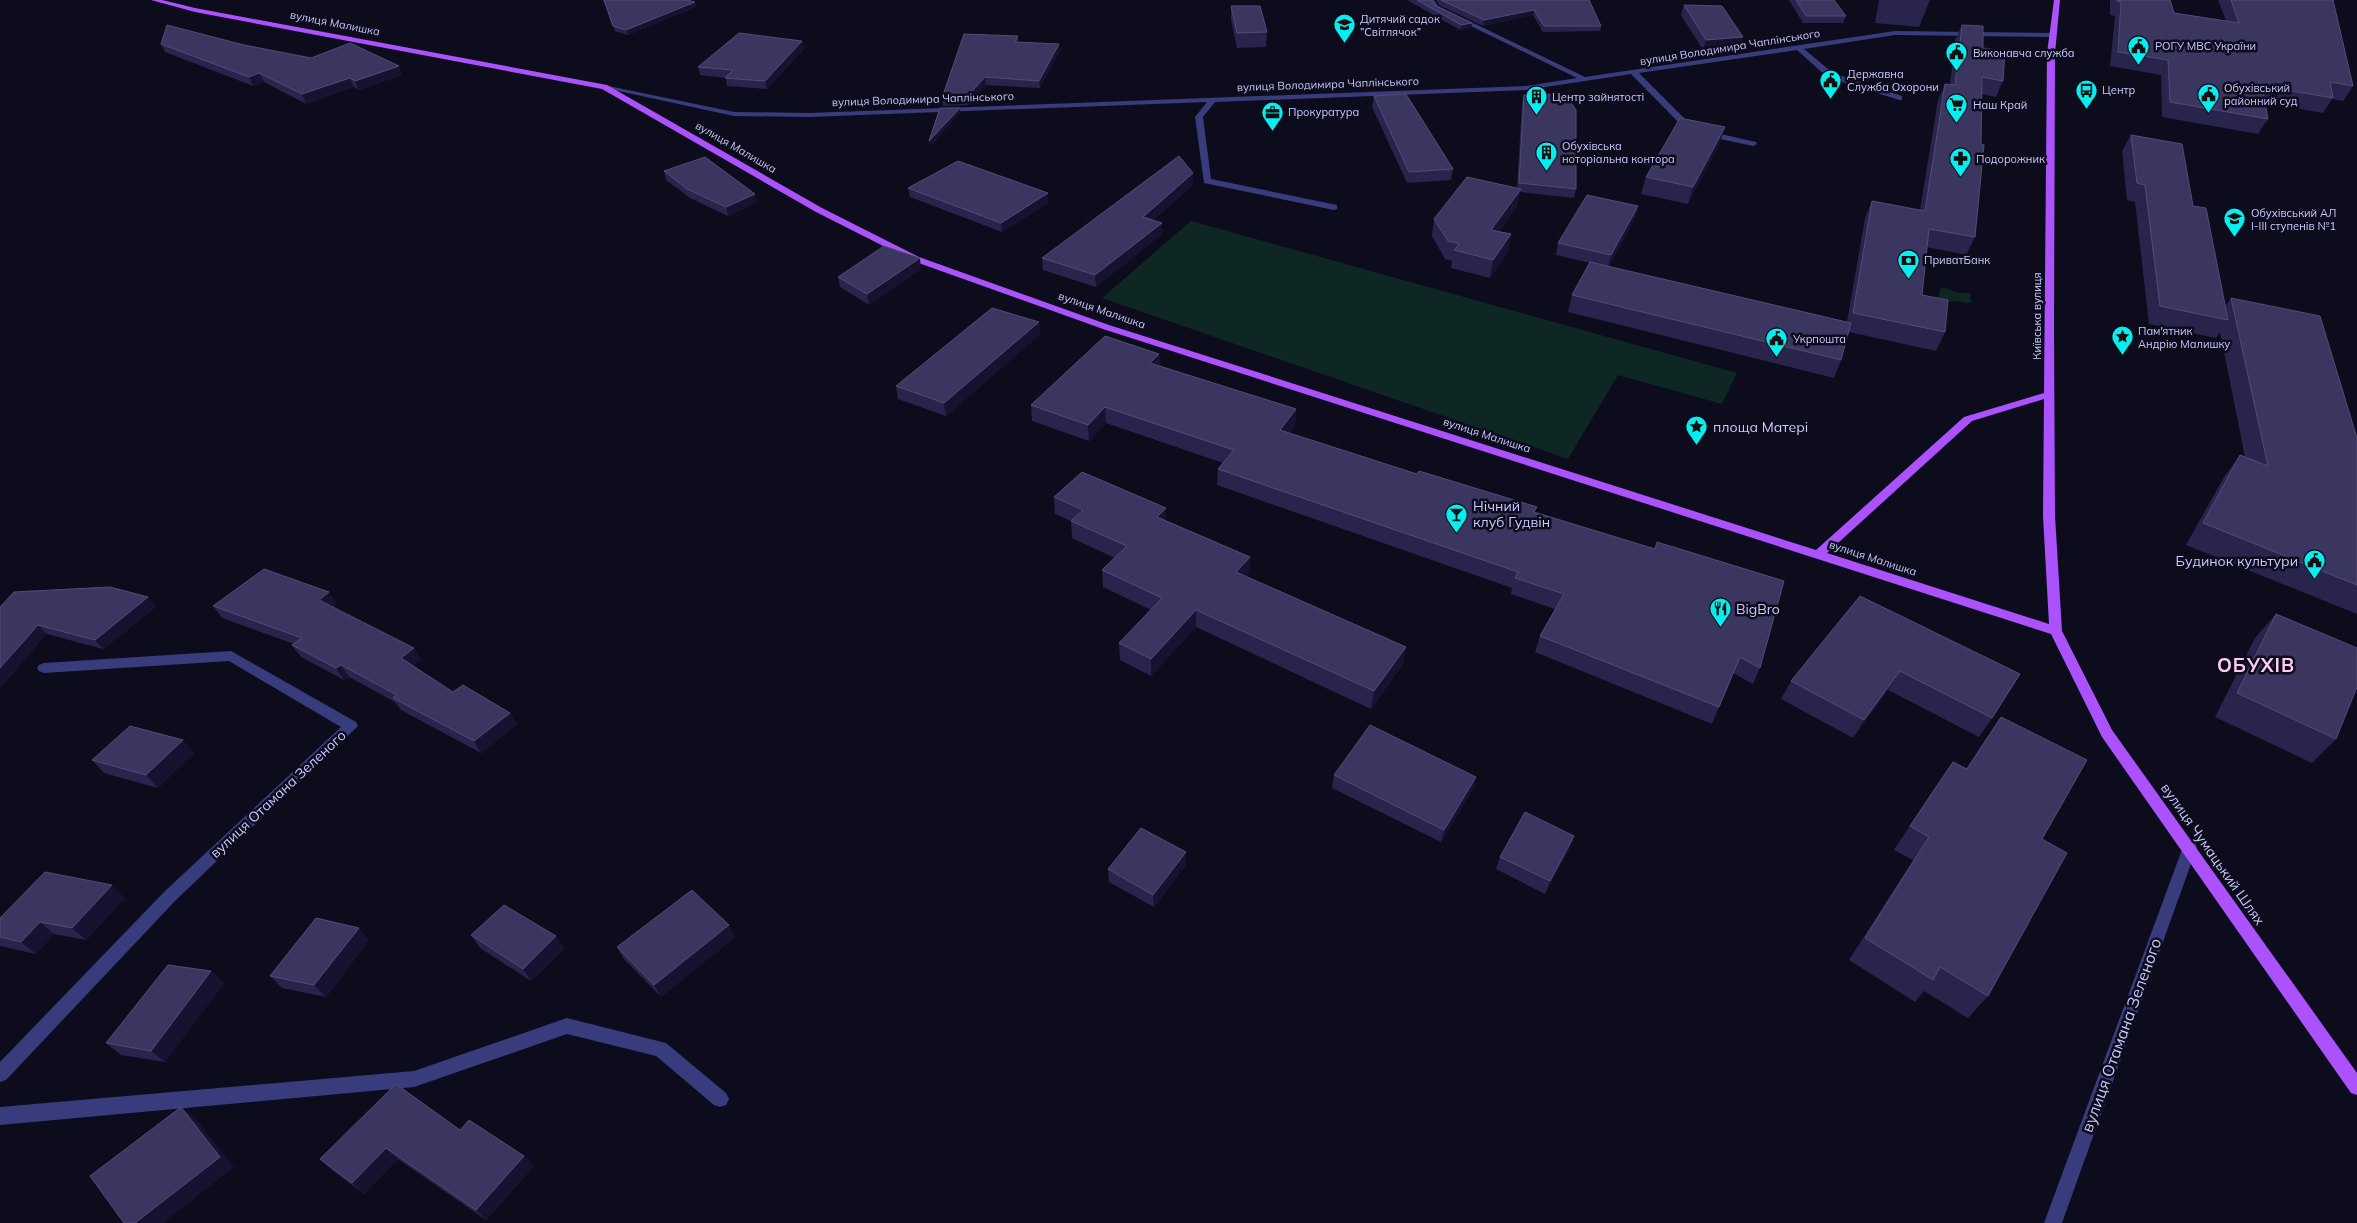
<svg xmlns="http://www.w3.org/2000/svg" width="2357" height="1223" viewBox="0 0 2357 1223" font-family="Mulish,sans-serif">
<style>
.green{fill:#0f2724}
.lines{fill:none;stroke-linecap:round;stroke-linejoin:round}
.minor{fill:#383c7c;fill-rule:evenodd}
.major{fill:#ac52fc;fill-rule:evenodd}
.wall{fill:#28244b}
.shaded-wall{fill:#161331}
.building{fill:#3a365f;stroke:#504d78}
.labels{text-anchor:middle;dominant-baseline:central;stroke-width:5;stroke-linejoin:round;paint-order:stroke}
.far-poi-label{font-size:11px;fill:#cac9fe;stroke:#0d0c1d;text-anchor:start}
.far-street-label{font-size:11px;fill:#cac9fe;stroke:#0d0c1d}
.poi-label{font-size:14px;fill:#cac9fe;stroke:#0d0c1d;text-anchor:start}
.street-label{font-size:14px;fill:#cac9fe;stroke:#0d0c1d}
.near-street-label{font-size:16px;fill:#cac9fe;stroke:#0d0c1d}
.district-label{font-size:19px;font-weight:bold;letter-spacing:1px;fill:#fecbf1;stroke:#0d0c1d}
</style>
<rect width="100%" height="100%" fill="#0d0c1d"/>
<!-- green -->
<path class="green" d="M1191,221l546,152 -15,31 -104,-29 -50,84 -466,-161z
M1941,287l18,6h11l1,10 -17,-2 -17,2z"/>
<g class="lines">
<!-- minor -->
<path class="minor" d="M1427,0h7l4,6 147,71 310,-46 157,2 3,2 -3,2 -157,-2 -91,14 29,24 69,23v4h-3l-72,-23 -30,-27 -158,23 55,55 62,14 1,2 -4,2 -65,-14 -57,-58 -105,16 -311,12 -12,15 8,62 126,26v4l-3,1 -130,-27 -9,-66 12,-15 -398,15 -75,-1 -134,-29 4,-2 130,27 75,1 717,-27 51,-8 -143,-70z
M231,651l125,71 2,4 -183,175 -169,179 -6,2v-20l165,-171 176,-164 -112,-66 -185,12 -5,-2 -2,-3 2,-3 5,-2z
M2190,841l5,2 2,4 -135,376h-18l139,-376 2,-4z
M567,1018l99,25 60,50 3,6 -3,6 -6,2 -6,-2 -58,-49 -89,-22 -153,53 -414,38v-18l414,-36z"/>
<!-- major -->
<path class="major" d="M151,0h11l33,8 412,77 215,123 97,49 190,68 707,225 148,-133 80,-24 3,-340 7,-53h6l-5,53 -1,274 1,189 7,115 50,99 245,343v22l-6,-2 -249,-356 -51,-103 -948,-305 -190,-68 -97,-49 -214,-123 -407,-77zM2044,399l-1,117 6,108 -222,-71 145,-132z"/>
</g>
<!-- wall -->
<path class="wall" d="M603,0l92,2 1,5 -68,28 -13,-4z
M1407,0h24l3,5 37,23 -11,2z
M1436,0h153l12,26 -1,5 -57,1 -10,-17 -50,11 -44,-21z
M1789,0h45l12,16 -3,7h-40z
M1879,0h51l-11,27 -44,-4z
M2110,0h60l4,13 52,8 -8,-21h115l20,86 -10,15 -11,-2 -9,14 -58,-10 3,16 -10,15 -96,-17 -1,-42 -51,-9 5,-50 -5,-1z
M1684,5l59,32 -3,9 -37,4 -22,-35z
M1231,6l36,26 -1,15 -29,1 -6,-28z
M1962,25l21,23 20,33 -7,16 -14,-3 -7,143 -9,18 -39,-8 -5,48 23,37 -9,19 -87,-19 -8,28 -7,18 -266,-66 4,-17 18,-32 -34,-8 2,-12 80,-37 -3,12 -26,48 238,56 18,-104 7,-17 48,9 18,-110 7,-16 5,1 5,-45z
M1018,36v6l42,9 -20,37 -54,-3 -18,20 -25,1 -1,-8z
M802,41l2,8 -37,40 -40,-3 -1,-8 -26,-3 -2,-8z
M161,44l83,1 158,30 -43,15 -5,-3 -48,17 -42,-22 -11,4 -88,-34z
M1524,95l52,94 -2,9 -54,-6 -3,14 -18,26 12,2 -3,18 -18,26 -39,-10 1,-7 -7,-2 -13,-23 2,-17 83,-30 5,-86z
M1374,96l79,73 -2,11 -44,3 -35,-76z
M2131,135l62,71 32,101 6,-9 126,140v176l-171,-69 38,-68 16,-22 5,2 -25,-125 -4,6 -67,-14 -14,-122 -8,-2 -5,-49z
M1720,143l-32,61 -47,-10 5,-17z
M664,171l93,31 -29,14 -38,-18 -24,-18z
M1193,173v12l-40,35 9,3v11l-66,53 -53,-17 -1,-12z
M908,188l141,14 -47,30 -92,-35z
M921,269l-52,36 -29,-18 -2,-10z
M1039,322l1,12 -94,82 -48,-17 -2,-13z
M1159,354l1,12 136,43 -1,16 -6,8 246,80 225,155 -7,16 -20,-11 -21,51 -177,-72 5,-16 15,-27 -44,-15 1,-6 -295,-103 1,-16 5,-6 -117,-40 -17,18 -57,-20 -1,-16z
M1054,497l112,11v13l84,36 -1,17 -3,3 157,87 -32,45 -175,-82 -45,49 -31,-16 -1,-17 32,-33 -48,-23 -1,-17 13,-12 -43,-20 -1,-17 -16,-7z
M1860,596l132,122 -13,19 -91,-47 -35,48 -72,-39 10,-18z
M148,597l8,10 -53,42 -56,-15 -47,-27z
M337,603l-4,4 88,52 -8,7 40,26 57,21 7,11 -36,29 -80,-43 -6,-8 -46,-25 -5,3 -43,-23 -9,-12 2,-1 -72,-26 -9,-12z
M2276,614l60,125 -24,24 -97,-46 40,-79z
M2001,717l41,122 -54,157 -20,22 -44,-27 -9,11 -66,-42 64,-100 -19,-10 42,-64 30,-17z
M194,753l-36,35 -54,-15 -12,-13z
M1334,775l142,2 -3,12 -32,53 -109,-54z
M1574,836l-4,12 -25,46 -49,-25 4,-12z
M1186,852v13l-32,42 -45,-25 -1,-13z
M125,898l-39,42 -32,-6 -18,20 -36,-8v-28z
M471,935l93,13 -33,33 -51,-33z
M735,937l-74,60 -37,-38 -7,-12z
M369,940l-43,57 -44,-9 -12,-12z
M211,971l13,12 -59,79 -44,-7 -15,-12z
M460,1130l64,26 10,10 -48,54 -88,-61 -34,35 -32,-24 -12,-11z"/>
<!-- shaded-wall -->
<path class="shaded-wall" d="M695,2l1,5 -68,28 -2,-5z
M1534,10l-1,5 -50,11 1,-6z
M1472,23l-1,5 -11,2 1,-5z
M1743,37l-3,9 -37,4 3,-10z
M802,41l2,8 -37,40 -2,-8z
M1059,44l1,7 -20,37 -1,-7z
M399,66l3,9 -43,15 -4,-9z
M259,73l5,9 -11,4 -4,-9z
M985,77l1,8 -18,20 -1,-8z
M350,78l4,9 -48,17 -4,-10z
M960,108v5l-30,34 -1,-6z
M1725,127l-5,16 -32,61 5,-17z
M1193,173v12l-50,44v-12z
M1521,189l-4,17 -29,41 3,-17z
M1048,193l1,9 -47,30 -1,-9z
M755,194l2,8 -29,14 -2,-9z
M1638,206l-3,12 -27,49 3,-12z
M1162,223v11l-66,53 -1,-12z
M1511,234l-3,18 -18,26 3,-18z
M920,258l1,11 -52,36 -2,-11z
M1039,322l1,12 -94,82 -2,-13z
M1159,354l1,15 -10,-6z
M1105,407l1,16 -17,18 -1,-16z
M1296,409l-1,16 -16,21 1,-16z
M1166,508v17l-9,-8z
M1250,557l-1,17 -14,15 1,-17z
M329,592l8,11 -10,9 -8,-12z
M148,597l8,10 -53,42 -8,-9z
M1196,610v17l-45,49v-17z
M38,625l9,9 -47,55v-21z
M1406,647l-3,17 -32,45 3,-18z
M414,648l7,11 -13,10 -7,-11z
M341,665l8,12 -5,3 -8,-12z
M1900,671l-12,19 -35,48 11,-18z
M510,713l7,11 -36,29 -7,-12z
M183,740l11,13 -36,35 -12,-13z
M1476,777l-3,12 -32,53 3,-12z
M1574,836l-4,12 -25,46 5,-13z
M1186,852v13l-32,42 -1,-12z
M112,885l13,13 -39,42 -14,-12z
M40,922l14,12 -18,20 -15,-12z
M729,925l6,12 -74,60 -7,-12z
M359,928l10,12 -43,57 -12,-12z
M556,936l8,12 -33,33 -8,-12z
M211,971l13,12 -59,79 -14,-11z
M181,1107l14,11 39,49 -71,56h-28z
M386,1148l12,11 -34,35 -12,-11z
M524,1156l10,10 -48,54 -10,-10z"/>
<!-- building -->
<path class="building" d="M604,0h83l8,2 -69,28 -13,-4z
M1417,0h14l3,5 38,18 -11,2z
M1441,0h148l12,26h-57l-10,-16 -50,10z
M1796,0h38l12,16h-40z
M2117,0h53l4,13 65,10 -8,-23h102l20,86 -23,-4 3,16 -71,-12 6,33 -98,-17 -2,-42 -50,-8 3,-50 -4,-1z
M1684,5l38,1 21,31 -37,3z
M1231,6h29l7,26 -30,1z
M167,25l77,20 67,13 39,-15 49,23 -44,15 -5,-3 -48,16 -43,-21 -10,4 -88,-33z
M1962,25l21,1v22l22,3 -2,30 -21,-4 -1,67 3,1 -9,92 -46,-8 -7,66 26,5 -3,32 -92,-19 19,-112 53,10 20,-127 10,1z
M739,33l63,8 -37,40 -40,-3 8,-8 -35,-3z
M964,34l54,2 -3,6 44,2 -20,37 -54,-4 -18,20 -25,1z
M1406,94l47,75 -44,3 -35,-76z
M1565,94l11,16v79l-57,-6 5,-88z
M940,108h20l-31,33z
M1680,118l45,9 -32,60 -47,-10z
M2131,135l51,9 11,62 13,2 22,112 -68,-14 -15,-121 -8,-2z
M1179,156l14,17 -50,44 19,6 -67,52 -53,-17z
M705,157l50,37 -29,13 -39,-18 -23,-18z
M958,161l90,32 -47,30 -93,-35z
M1467,177l54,12 -30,41 20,4 -18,26 -39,-10 5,-6 -11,-3 -14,-22z
M1587,195l51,11 -27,49 -53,-12z
M884,246l36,12 -53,36 -29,-17z
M1590,262l261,61 -10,37 -269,-65z
M2231,298l89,18 37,122v147l-154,-62 37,-68 28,11z
M992,308l47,14 -95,81 -48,-17z
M1105,336l54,18 -9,9 146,46 -16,21 137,44 2,-3 118,36 -3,5 121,37 2,-7 127,39 -24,87 -20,-11 -21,50 -179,-71 24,-42 -49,-16 3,-6 -300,-103 16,-19 -129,-43 -17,18 -57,-20z
M1082,472l84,36 -9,9 93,40 -14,15 170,75 -32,44 -178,-81 -45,49 -32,-16 43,-45 -60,-28 25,-24 -56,-25 12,-11 -29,-13z
M264,569l65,23 -10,8 95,48 -13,10 52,34 10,-7 47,28 -36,28 -81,-43 4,-3 -56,-30 -5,3 -44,-23 10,-7 -89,-32z
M110,587l38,10 -53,43 -57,-15 -38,43v-61l14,-15z
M1860,596l160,78 -28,44 -92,-47 -36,49 -73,-39z
M2276,614l81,34v39l-21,52 -99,-46z
M2001,717l86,43 -45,79 25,14 -79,143 -48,-29 -7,13 -68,-42 64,-101 -19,-11 43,-64 14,7z
M1370,725l106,52 -32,53 -110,-55z
M130,726l53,14 -37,35 -54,-15z
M1525,812l49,24 -24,45 -50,-24z
M1141,828l45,24 -33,43 -45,-26z
M45,872l67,13 -40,43 -32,-6 -19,20 -21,-5v-19z
M692,890l37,35 -75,60 -37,-38z
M504,905l52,31 -33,33 -52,-34z
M316,918l43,10 -45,57 -44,-9z
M168,965l43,6 -60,80 -45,-8z
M396,1084l64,46 9,-10 55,36 -48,54 -90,-62 -34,35 -32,-24z
M181,1107l39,50 -85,66h-11l-34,-47z"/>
<!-- icons -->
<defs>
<symbol id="school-pin" viewBox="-11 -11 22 30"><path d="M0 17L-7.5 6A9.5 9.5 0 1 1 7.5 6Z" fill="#04eff0" stroke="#0d0c1d"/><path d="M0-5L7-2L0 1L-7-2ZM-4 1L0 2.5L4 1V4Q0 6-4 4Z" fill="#111"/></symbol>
<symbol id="civic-pin" viewBox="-11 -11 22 30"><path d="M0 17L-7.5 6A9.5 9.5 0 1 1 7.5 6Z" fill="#04eff0" stroke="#0d0c1d"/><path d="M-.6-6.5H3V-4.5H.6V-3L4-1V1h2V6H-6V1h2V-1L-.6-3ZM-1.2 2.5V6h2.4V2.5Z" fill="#111"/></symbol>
<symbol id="bus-pin" viewBox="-11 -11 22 30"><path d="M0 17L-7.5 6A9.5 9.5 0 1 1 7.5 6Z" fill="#04eff0" stroke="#0d0c1d"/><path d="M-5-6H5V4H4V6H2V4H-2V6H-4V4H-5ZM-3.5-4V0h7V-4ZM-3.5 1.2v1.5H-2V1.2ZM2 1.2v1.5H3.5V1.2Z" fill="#111"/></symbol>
<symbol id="building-pin" viewBox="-11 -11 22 30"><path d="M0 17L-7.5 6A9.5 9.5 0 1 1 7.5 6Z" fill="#04eff0" stroke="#0d0c1d"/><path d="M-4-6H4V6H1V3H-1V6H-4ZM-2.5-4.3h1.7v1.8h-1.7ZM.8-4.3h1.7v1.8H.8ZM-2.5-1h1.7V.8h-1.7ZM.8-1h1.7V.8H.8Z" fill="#111"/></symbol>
<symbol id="supermarket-pin" viewBox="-11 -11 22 30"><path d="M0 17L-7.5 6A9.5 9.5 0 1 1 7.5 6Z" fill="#04eff0" stroke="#0d0c1d"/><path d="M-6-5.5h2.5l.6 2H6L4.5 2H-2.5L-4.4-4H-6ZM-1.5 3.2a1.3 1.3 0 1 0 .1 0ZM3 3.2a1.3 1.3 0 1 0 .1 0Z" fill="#111"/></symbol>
<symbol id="office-pin" viewBox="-11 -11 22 30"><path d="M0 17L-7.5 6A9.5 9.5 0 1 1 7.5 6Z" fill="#04eff0" stroke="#0d0c1d"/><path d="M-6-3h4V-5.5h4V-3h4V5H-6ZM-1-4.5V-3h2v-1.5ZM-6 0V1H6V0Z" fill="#111"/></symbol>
<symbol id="pharmacy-pin" viewBox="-11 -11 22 30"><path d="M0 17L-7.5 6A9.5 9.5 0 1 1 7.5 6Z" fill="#04eff0" stroke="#0d0c1d"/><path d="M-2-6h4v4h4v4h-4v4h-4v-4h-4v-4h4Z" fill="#111"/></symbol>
<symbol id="bank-pin" viewBox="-11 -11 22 30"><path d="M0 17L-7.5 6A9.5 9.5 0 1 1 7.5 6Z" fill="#04eff0" stroke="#0d0c1d"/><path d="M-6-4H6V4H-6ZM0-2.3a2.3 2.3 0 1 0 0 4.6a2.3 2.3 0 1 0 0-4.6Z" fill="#111"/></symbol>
<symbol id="sight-pin" viewBox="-11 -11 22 30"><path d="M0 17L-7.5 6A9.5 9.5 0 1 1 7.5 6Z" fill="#04eff0" stroke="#0d0c1d"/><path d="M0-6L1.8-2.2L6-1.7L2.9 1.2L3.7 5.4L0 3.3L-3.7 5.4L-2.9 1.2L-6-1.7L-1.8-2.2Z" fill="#111"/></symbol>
<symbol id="bar-pin" viewBox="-11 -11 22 30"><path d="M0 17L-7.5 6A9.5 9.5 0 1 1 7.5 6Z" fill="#04eff0" stroke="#0d0c1d"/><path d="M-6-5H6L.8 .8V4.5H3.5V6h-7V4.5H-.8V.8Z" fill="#111"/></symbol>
<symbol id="restaurant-pin" viewBox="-11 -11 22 30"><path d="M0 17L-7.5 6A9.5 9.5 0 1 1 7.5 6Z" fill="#04eff0" stroke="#0d0c1d"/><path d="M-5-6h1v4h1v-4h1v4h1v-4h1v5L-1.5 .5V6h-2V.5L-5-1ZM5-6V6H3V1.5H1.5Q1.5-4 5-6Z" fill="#111"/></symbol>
</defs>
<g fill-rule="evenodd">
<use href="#school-pin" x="1332" y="12" width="25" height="34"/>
<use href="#civic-pin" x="2126" y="34" width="25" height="34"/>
<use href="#civic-pin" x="1944" y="40" width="25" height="34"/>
<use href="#civic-pin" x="1818" y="68" width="25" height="34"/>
<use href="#bus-pin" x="2074" y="78" width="25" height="34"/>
<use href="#civic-pin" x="2196" y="82" width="25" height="34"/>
<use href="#building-pin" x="1524" y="84" width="25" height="34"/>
<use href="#supermarket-pin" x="1944" y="92" width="25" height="34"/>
<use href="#office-pin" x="1260" y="100" width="25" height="34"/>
<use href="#building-pin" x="1534" y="140" width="25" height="34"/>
<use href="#pharmacy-pin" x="1948" y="146" width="25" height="34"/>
<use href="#school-pin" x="2222" y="206" width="25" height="34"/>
<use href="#bank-pin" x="1896" y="248" width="25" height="34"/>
<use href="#sight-pin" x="2110" y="324" width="25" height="34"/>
<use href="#civic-pin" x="1764" y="326" width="25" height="34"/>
<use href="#sight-pin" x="1684" y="414" width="25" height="34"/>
<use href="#bar-pin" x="1444" y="502" width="25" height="34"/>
<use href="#civic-pin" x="2302" y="548" width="25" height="34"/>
<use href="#restaurant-pin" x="1708" y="596" width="25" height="34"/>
</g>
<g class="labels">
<!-- far-poi labels -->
<g class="far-poi-label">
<text x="1360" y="19">Дитячий садок<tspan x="1360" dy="13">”Світлячок”</tspan></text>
<text x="2155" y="46">РОГУ МВС України</text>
<text x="1973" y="53">Виконавча служба</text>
<text x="1847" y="74">Державна<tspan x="1847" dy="13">Служба Охорони</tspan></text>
<text x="2224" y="88">Обухівський<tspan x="2224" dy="13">районний суд</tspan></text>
<text x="2102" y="90">Центр</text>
<text x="1552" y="97">Центр зайнятості</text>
<text x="1973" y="105">Наш Край</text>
<text x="1288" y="112">Прокуратура</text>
<text x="1562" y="146">Обухівська<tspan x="1562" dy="13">ноторіальна контора</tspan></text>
<text x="1976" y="159">Подорожник</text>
<text x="2251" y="213">Обухівський АЛ<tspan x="2251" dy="13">І-ІІІ ступенів №1</tspan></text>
<text x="1924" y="260">ПриватБанк</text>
<text x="2138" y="331">Пам'ятник<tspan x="2138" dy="13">Андрію Малишку</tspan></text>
<text x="1793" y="339">Укрпошта</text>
</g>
<!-- far-street labels -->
<g class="far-street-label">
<text transform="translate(335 23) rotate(11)">вулиця Малишка</text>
<text transform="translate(1730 47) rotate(-9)">вулиця Володимира Чаплінського</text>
<text transform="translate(1328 84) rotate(-2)">вулиця Володимира Чаплінського</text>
<text transform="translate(923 99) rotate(-2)">вулиця Володимира Чаплінського</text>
<text transform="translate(736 147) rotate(30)">вулиця Малишка</text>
<text transform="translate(1102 310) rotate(19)">вулиця Малишка</text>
<text transform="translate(2037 316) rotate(-90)">Київська вулиця</text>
<text transform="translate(1487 435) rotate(18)">вулиця Малишка</text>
<text transform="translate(1873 558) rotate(18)">вулиця Малишка</text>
</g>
<!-- poi labels -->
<g class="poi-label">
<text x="1713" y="427">площа Матері</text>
<text x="1473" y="506">Нічний<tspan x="1473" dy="16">клуб Гудвін</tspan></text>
<text x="2298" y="561" text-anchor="end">Будинок культури</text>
<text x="1736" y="609">BigBro</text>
</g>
<!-- street labels -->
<g class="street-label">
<text transform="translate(278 794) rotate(-43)">вулиця Отамана Зеленого</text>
<text transform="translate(2213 854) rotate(55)">вулиця Чумацький Шлях</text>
</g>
<!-- near-street labels -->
<g class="near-street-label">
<text transform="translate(2121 1035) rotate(-70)">вулиця Отамана Зеленого</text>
</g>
<!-- district labels -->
<g class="district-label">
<text x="2256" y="665">ОБУХІВ</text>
</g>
</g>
</svg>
